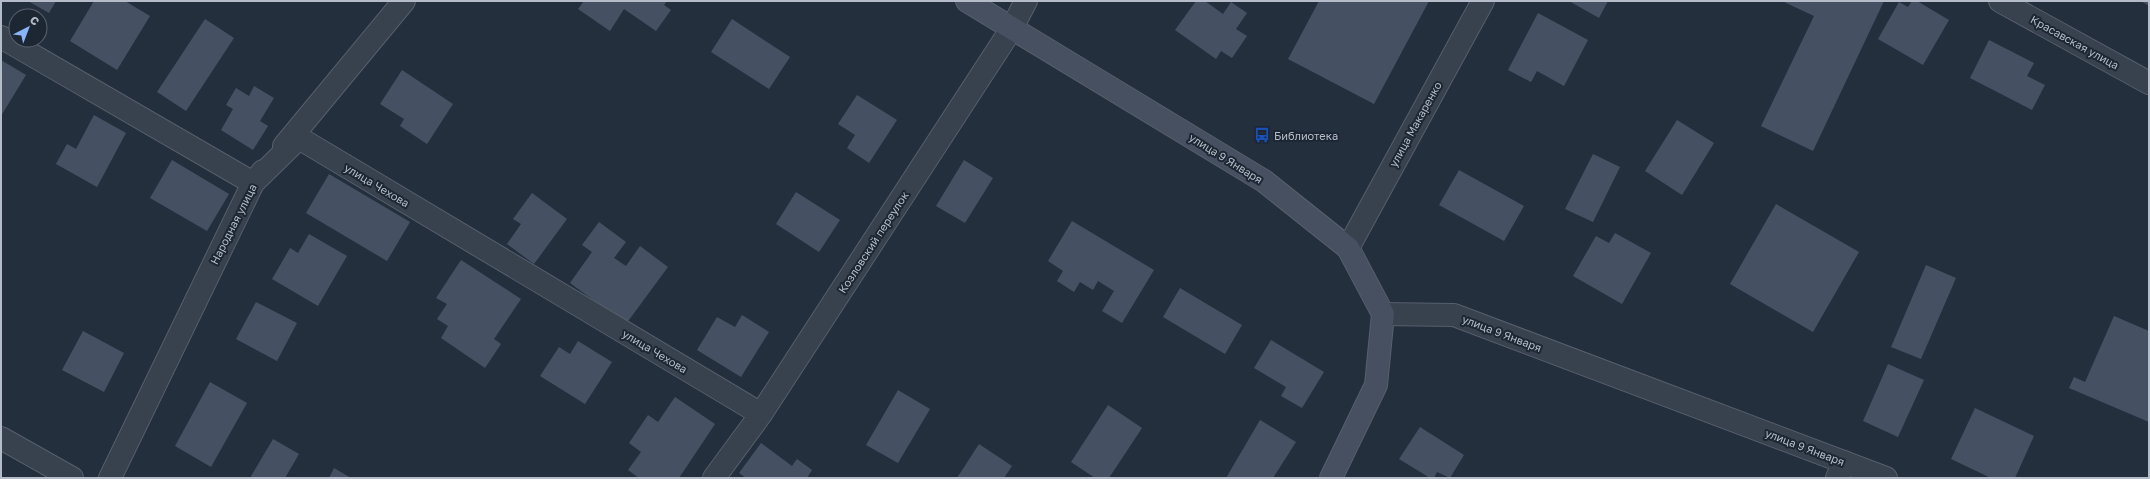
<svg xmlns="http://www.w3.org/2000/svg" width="2150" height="479" viewBox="0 0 2150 479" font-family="'Golos Text',sans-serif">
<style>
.building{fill:#455162}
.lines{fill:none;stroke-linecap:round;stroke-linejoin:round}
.minor-casing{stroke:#565f6c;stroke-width:24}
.tertiary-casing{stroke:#565f6c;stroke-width:24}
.secondary-casing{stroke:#565f6c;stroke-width:24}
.minor{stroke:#38414e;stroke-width:22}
.tertiary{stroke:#38414e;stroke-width:22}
.secondary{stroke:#465061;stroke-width:22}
.labels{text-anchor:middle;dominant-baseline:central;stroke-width:4;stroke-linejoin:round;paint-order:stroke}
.street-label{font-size:11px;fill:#b4bcc9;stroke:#1d2633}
.poi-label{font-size:11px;fill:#b4bcc9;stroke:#1d2633;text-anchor:start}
</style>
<rect width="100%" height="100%" fill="#242f3e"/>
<!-- building -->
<path class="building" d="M28,1h28l-7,12z
M94,1h31l25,15 -33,54 -47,-29z
M584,1h83l-3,4 7,5 -15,21 -32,-22 -14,22 -32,-22z
M1196,1h9l18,13 8,-12 16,11 -11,16 11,7 -15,22 -11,-7 -5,8 -41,-29z
M1319,1h110l-55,103 -86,-45z
M1569,1h39l-9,17z
M1782,1h102l-71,150 -52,-25 53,-110z
M1912,1h5l32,19 -26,45 -45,-26 21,-37 9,5z
M2141,1h8v5z
M1538,13l50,27 -24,46 -27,-15 -6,11 -23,-12z
M205,19l29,19 -48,73 -29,-19z
M732,19l58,38 -21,32 -58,-37z
M1989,40l45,23 -7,13 18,9 -13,25 -62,-32z
M1,60l25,15 -25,41z
M402,70l51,34 -26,40 -27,-18 4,-7 -24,-15z
M254,86l20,12 -14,23 8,5 -15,24 -32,-20 12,-21 -7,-4 10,-17 13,8z
M857,95l40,25 -28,43 -22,-15 8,-13 -17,-11z
M94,115l32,18 -29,54 -41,-23 11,-20 9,5z
M1677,120l37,23 -32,52 -37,-24z
M1593,154l27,13 -27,55 -28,-13z
M172,160l57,34 -22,37 -57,-33z
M964,160l29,18 -28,45 -29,-17z
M1459,170l65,36 -20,35 -65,-36z
M329,174l81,48 -23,39 -81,-48z
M796,192l44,28 -21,32 -43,-28z
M532,193l35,26 -33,45 -27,-20 14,-20 -8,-5z
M1776,204l83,48 -46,80 -83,-48z
M1072,221l82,49 -32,53 -20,-12 12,-20 -16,-10 -5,9 -13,-8 -6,10 -17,-11 6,-10 -15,-10z
M599,222l27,20 -12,16 12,8 14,-20 28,21 -42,57 -56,-41 22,-31 -10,-7z
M1615,233l36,20 -29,51 -49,-28 23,-40 13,7z
M309,234l38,22 -29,50 -46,-27 18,-31 8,5z
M461,260l60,39 -27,40 7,5 -16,24 -44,-30 7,-12 -11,-7 10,-15 -11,-6z
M1926,265l30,13 -35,81 -30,-12z
M1180,288l62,37 -17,29 -62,-37z
M256,302l41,21 -20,38 -41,-22z
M742,315l27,17 -28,45 -44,-27 20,-33 18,10z
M2114,316l35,15v91l-80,-34 5,-11 11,5z
M83,331l41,22 -20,39 -42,-22z
M1271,340l53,32 -22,36 -21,-12 5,-9 -32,-19z
M578,341l34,21 -27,42 -45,-28 19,-29 11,7z
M1888,364l36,16 -26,57 -35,-16z
M210,382l37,21 -36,64 -36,-21z
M898,390l32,19 -32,54 -32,-18z
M675,397l40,27 -36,54h-40l-11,-8 13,-18 -12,-9 19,-28 10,7z
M1108,405l34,23 -33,50h-14l-24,-16z
M1975,408l59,28 -19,42h-24l-40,-19z
M1260,420l36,22 -23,36h-47z
M1420,427l44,28 -14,23 -13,-6 -3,6h-4l-31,-19z
M273,439l26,15 -14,24h-35z
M761,443l31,23 5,-7 15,11 -5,8h-61l-7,-5z
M979,444l33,22 -8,12h-47z
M334,468l17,10h-22z"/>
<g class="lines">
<defs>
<path id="minor" d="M2000,1l149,82
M1,37l252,146 46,-45 462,276
M284,146l120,-145
M1348,248l135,-247
M1,438l71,40
M110,478l143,-295 10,-12
M714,478l47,-64 251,-386 14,-27
M1837,478l7,-16"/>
<path id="tertiary" d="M1383,314l71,1 432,163"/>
<path id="secondary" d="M967,1l297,180 84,67 35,66 -7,71 -45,93"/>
</defs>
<!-- minor casing -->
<use href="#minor" class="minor-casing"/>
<!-- tertiary casing -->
<use href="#tertiary" class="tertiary-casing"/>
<!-- secondary casing -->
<use href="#secondary" class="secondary-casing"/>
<!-- minor -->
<use href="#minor" class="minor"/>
<!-- tertiary -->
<use href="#tertiary" class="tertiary"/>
<!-- secondary -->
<use href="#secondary" class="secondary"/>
</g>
<!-- icons -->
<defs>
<symbol id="bus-bare" viewBox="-9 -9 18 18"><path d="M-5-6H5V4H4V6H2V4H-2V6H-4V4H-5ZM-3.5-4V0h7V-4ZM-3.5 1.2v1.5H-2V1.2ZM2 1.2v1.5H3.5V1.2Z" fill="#1a4fb4" stroke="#1d2633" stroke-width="2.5" paint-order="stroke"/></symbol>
</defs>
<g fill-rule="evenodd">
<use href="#bus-bare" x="1251" y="124" width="22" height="22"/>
</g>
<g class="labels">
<!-- street labels -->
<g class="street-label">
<text transform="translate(2075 42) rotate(29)">Красавская улица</text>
<text transform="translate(1415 124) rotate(-61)">улица Макаренко</text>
<text transform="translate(1226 158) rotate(32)">улица 9 Января</text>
<text transform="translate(377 185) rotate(31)">улица Чехова</text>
<text transform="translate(233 224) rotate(-63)">Народная улица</text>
<text transform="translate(873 242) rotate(-57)">Козловский переулок</text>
<text transform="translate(1502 333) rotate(21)">улица 9 Января</text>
<text transform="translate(655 351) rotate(31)">улица Чехова</text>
<text transform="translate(1805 447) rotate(21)">улица 9 Января</text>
</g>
<!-- poi labels -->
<g class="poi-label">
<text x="1274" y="135">Библиотека</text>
</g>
</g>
<!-- border -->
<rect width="2150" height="479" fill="none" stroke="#b4bcc9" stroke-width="4"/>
<!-- north arrow -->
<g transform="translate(28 28) rotate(42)"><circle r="19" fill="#1d2633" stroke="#59626f"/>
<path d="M0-3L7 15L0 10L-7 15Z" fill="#8ab4f8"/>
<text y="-6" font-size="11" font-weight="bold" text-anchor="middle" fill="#b4bcc9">С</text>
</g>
</svg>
